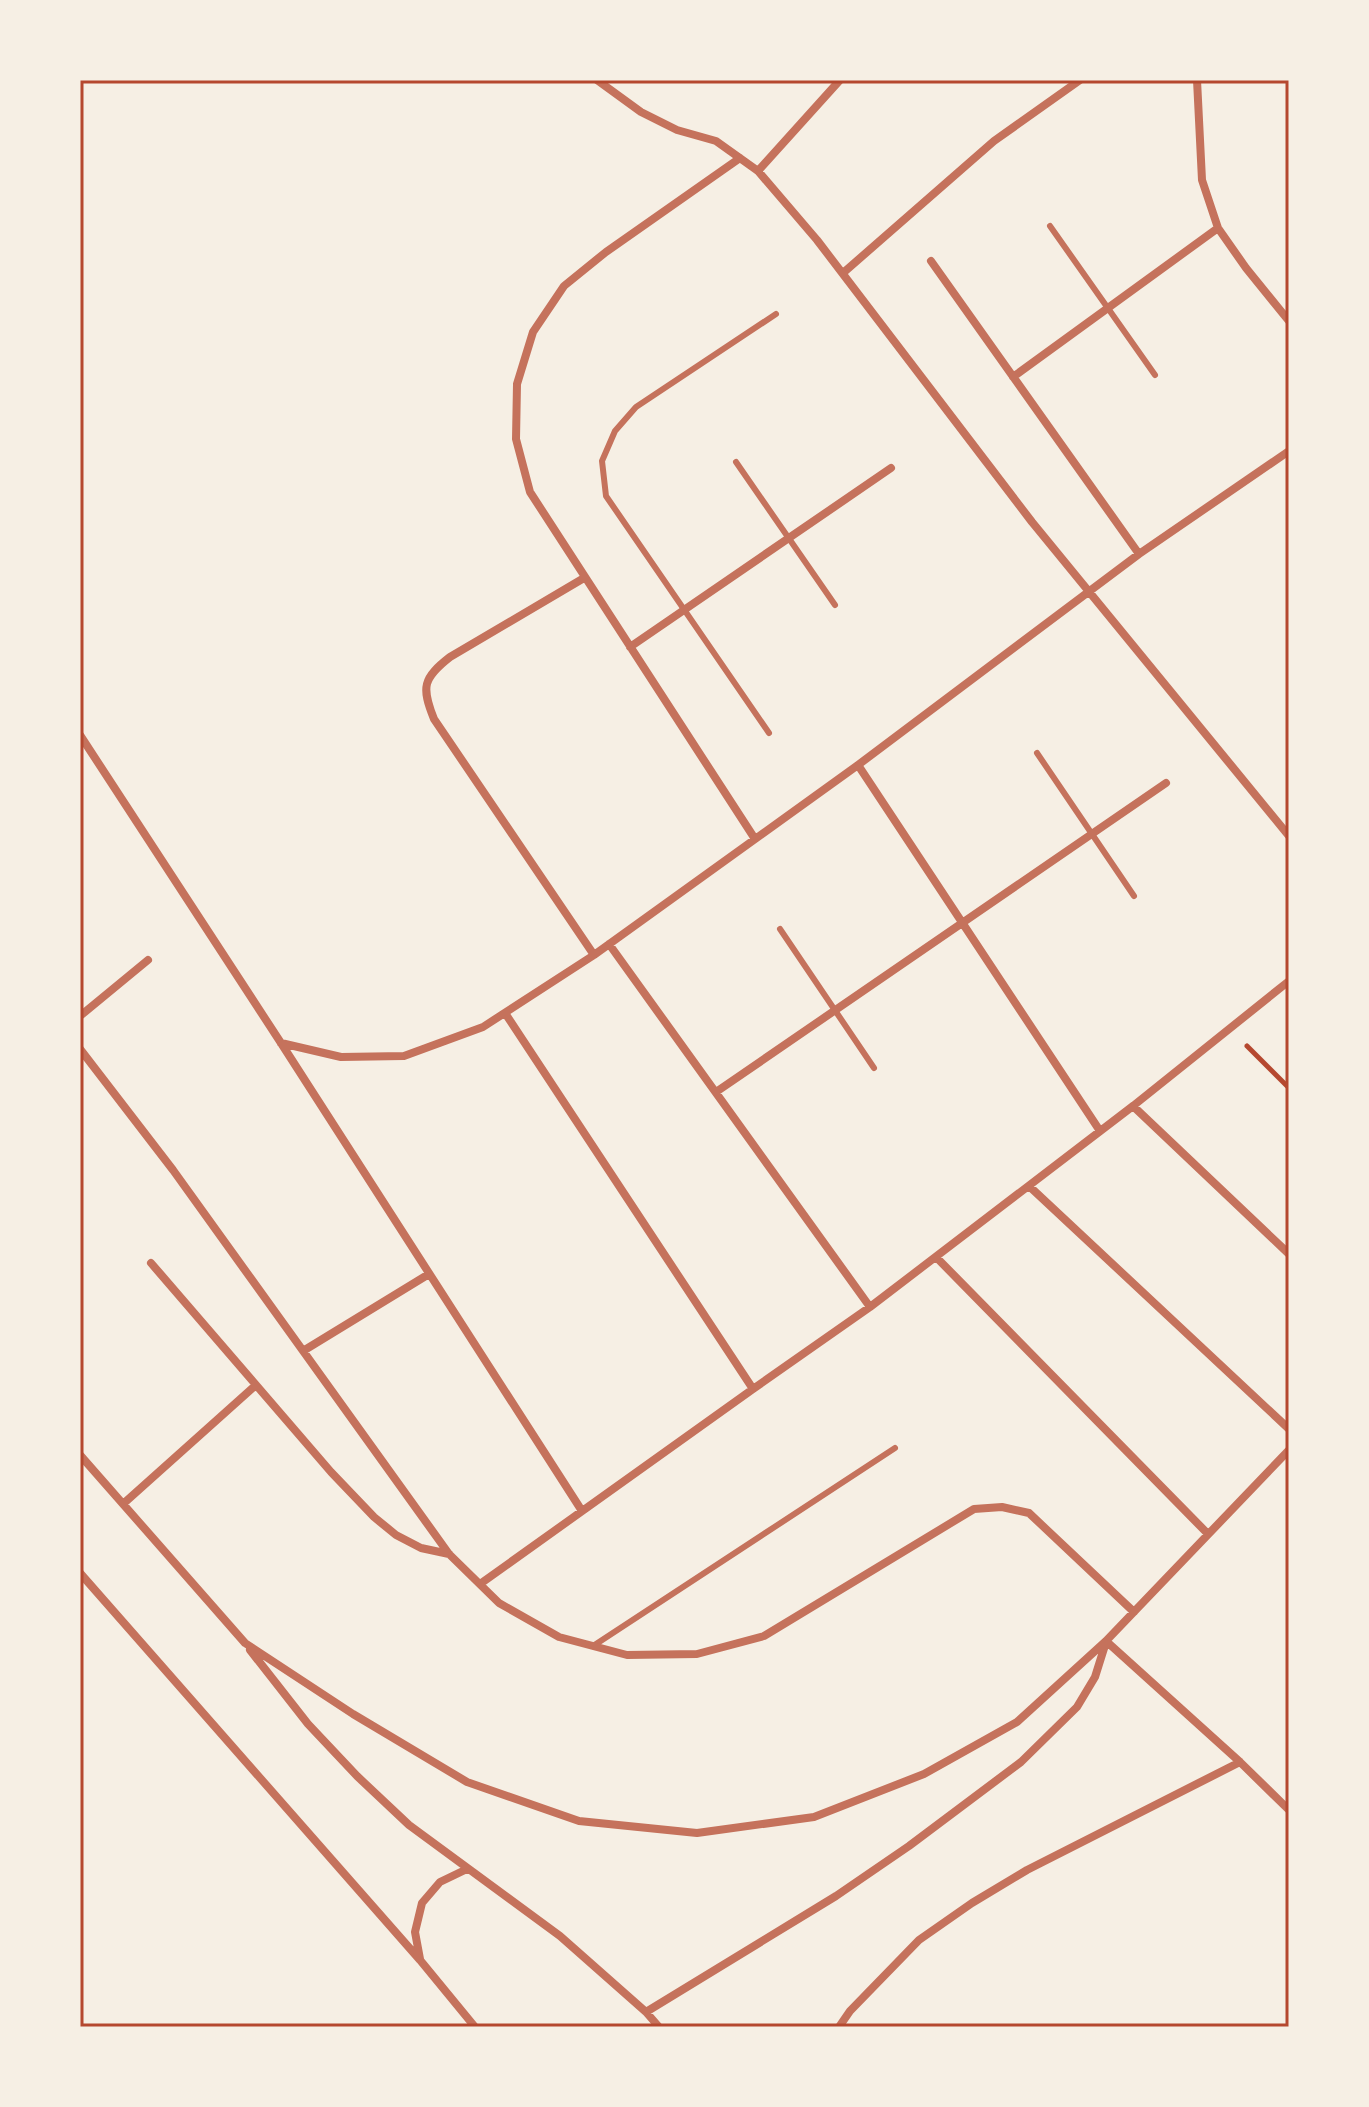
<svg xmlns="http://www.w3.org/2000/svg" width="1369" height="2107" viewBox="0 0 1369 2107" font-family="'Playfair Display',serif">
<style>
.lines{fill:none;stroke-linecap:round;stroke-linejoin:round}
.path{stroke:#b5482f;stroke-width:5}
.service{stroke:#c5725c;stroke-width:6}
.minor{stroke:#c5725c;stroke-width:8}
.neatline{fill:none;stroke:#b5482f;stroke-width:3}
</style>
<rect width="100%" height="100%" fill="#f6efe4"/>
<g class="lines">
<!-- path -->
<path class="path" d="M1247,1046l42,42"/>
<!-- service -->
<path class="service" d="M1050,226l105,149
M736,462l99,143
M769,733l-163,-237 -4,-35 13,-30 21,-24 140,-93
M1037,753l97,143
M780,929l94,139
M593,1646l302,-198"/>
<!-- minor -->
<path class="minor" d="M597,80l44,32 36,18 39,11 42,30 59,69 215,282 257,314
M1197,80l5,100 16,48 28,40 43,53
M740,158l-134,94 -42,34 -31,46 -16,52 -1,55 14,53 225,347
M758,171l82,-91
M931,261l208,293
M843,273l151,-132 86,-61
M1013,377l205,-149
M584,578l-134,79c-27,21 -29,30 -16,62l160,236
M630,647l261,-179
M80,735l201,308 301,468
M858,765l242,366
M609,944l261,363
M505,1013l248,376
M80,1016l68,-56
M281,1043l60,14 63,-1 79,-29 111,-72 264,-190 281,-211 150,-103
M80,1049l93,121 276,384 50,49 60,34 68,18 70,-1 67,-18 210,-127 28,-2 27,6 105,99
M716,1092l450,-309
M1133,1106l156,148
M1029,1186l260,243
M936,1257l272,277
M151,1263l180,209 43,45 22,18 25,13 28,6
M303,1351l126,-77
M80,1455l165,188 108,71 114,68 112,39 118,12 117,-16 110,-43 93,-52 89,-81 183,-191
M123,1504l133,-119
M80,1573l340,387 55,67
M480,1584l273,-195 117,-82 263,-201 156,-125
M1106,1641l134,121 49,48
M250,1650l58,74 49,52 52,49 151,111 86,76 13,15
M420,1959l-5,-27 7,-29 18,-21 27,-13
M646,2012l190,-116 73,-50 112,-84 56,-55 18,-30 11,-35
M839,2027l11,-16 69,-71 53,-37 55,-33 213,-108"/>
</g>
<!-- border -->
<rect width="1369" height="2107" fill="none" stroke="#f6efe4" stroke-width="164"/>
<rect x="82" y="82" width="1205" height="1943" class="neatline"/>
</svg>
